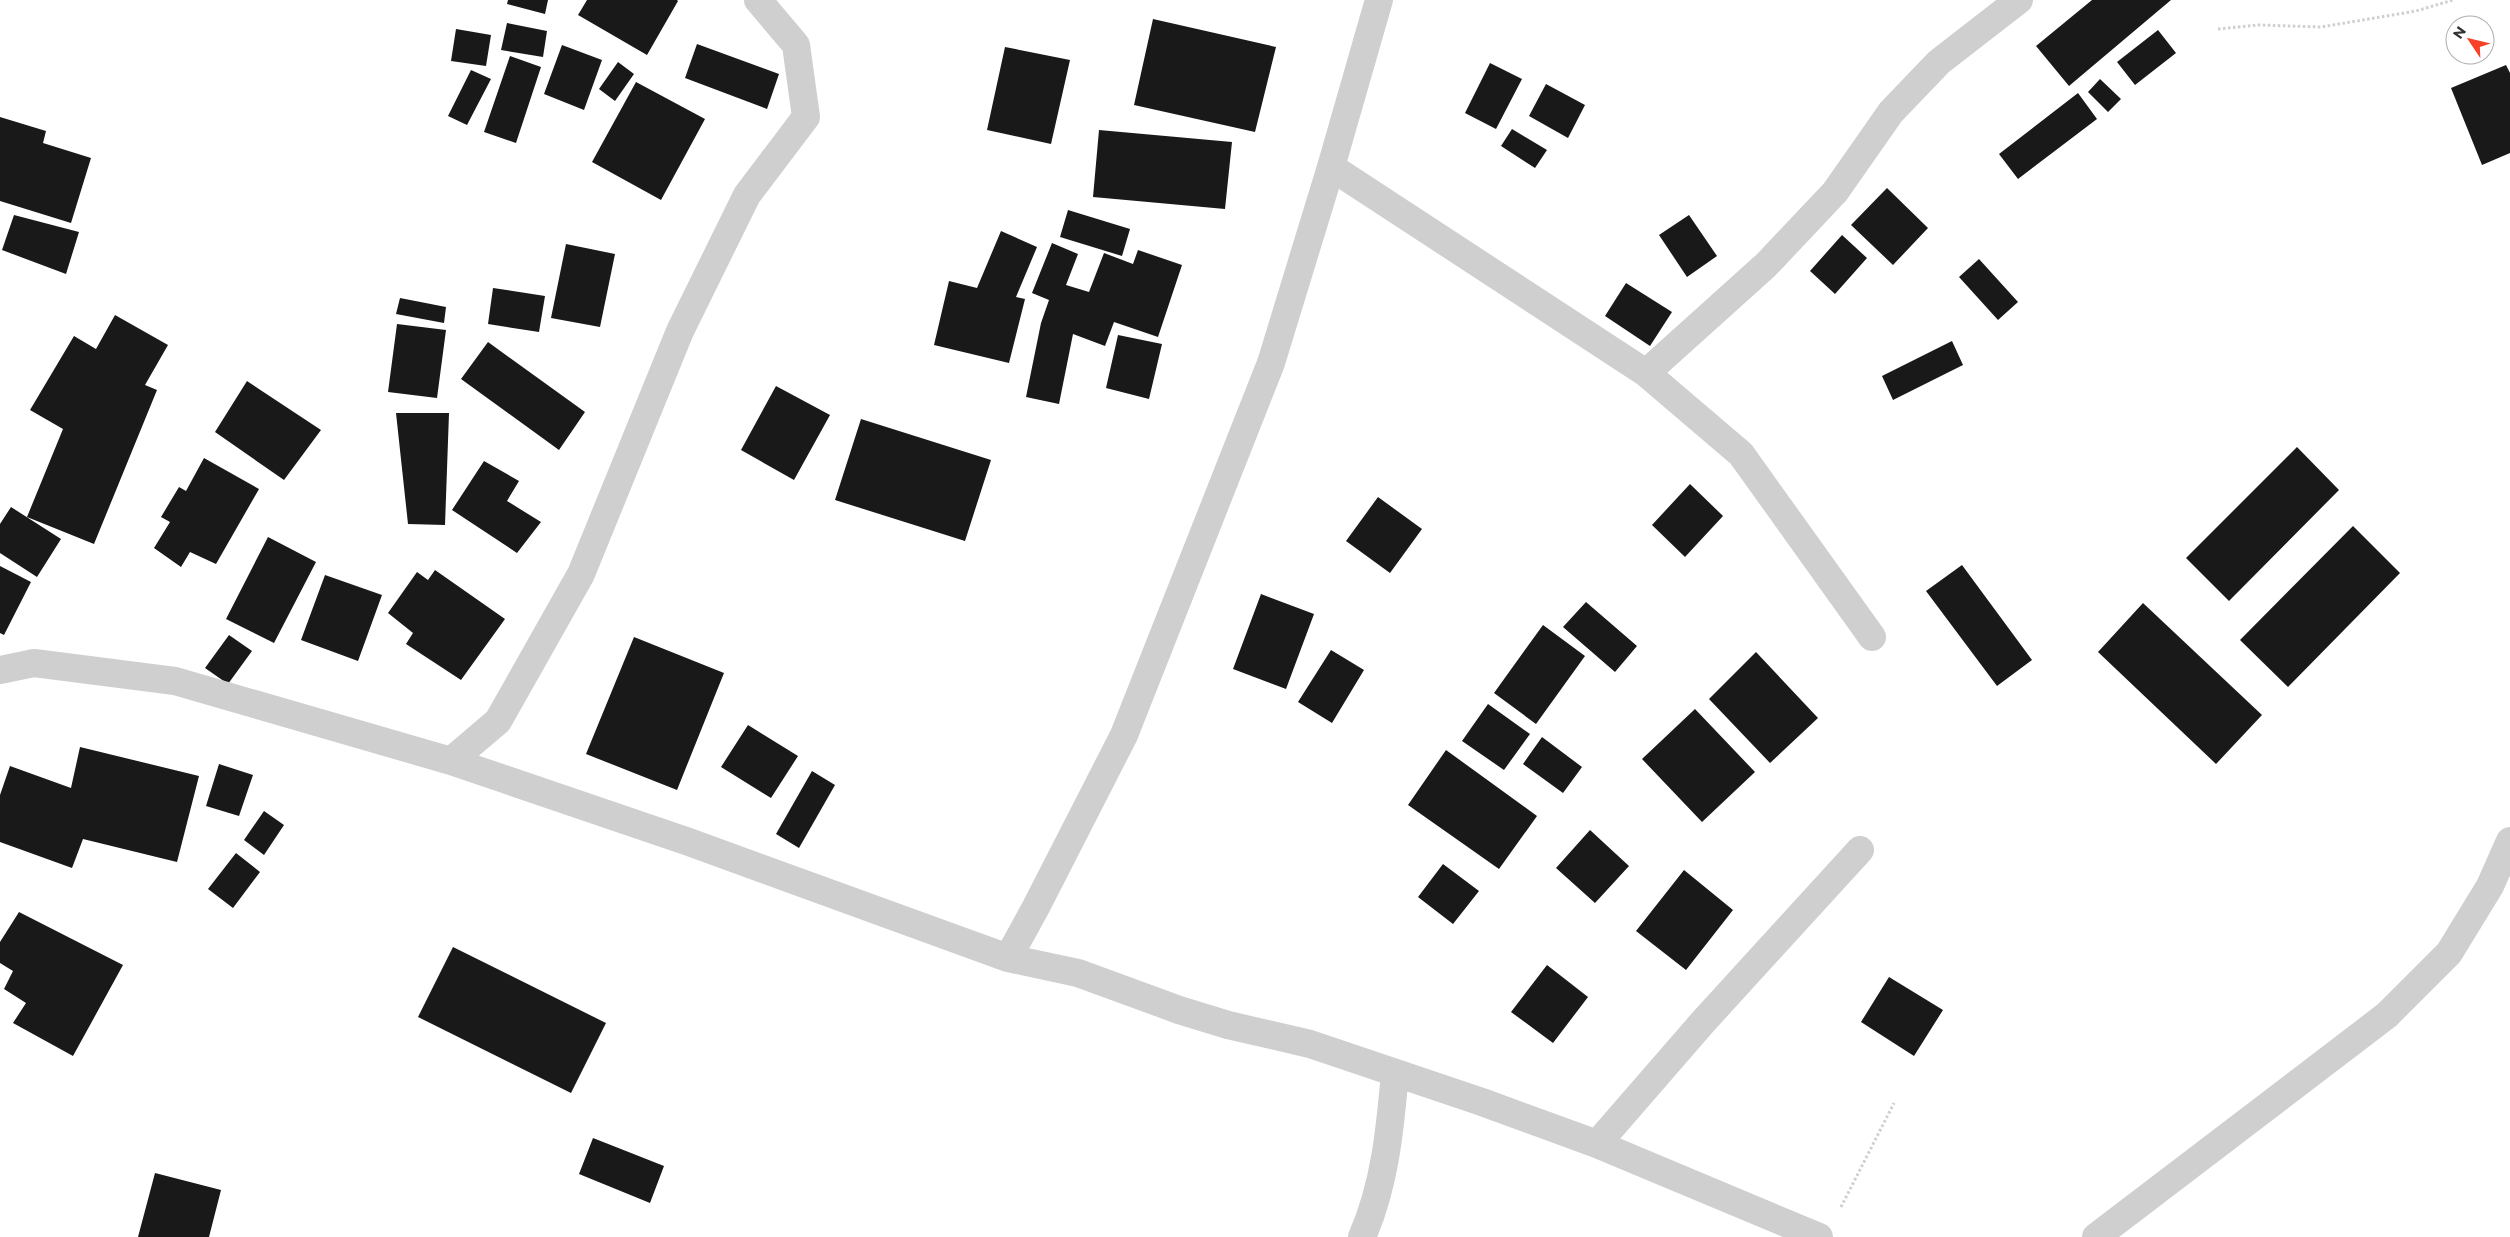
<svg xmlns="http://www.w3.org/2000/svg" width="2510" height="1237" viewBox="0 0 2510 1237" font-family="Montserrat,sans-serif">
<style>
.building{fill:#191919}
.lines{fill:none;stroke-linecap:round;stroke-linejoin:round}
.path{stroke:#cfcfcf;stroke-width:3;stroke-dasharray:2.5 2.5;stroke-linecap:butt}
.street{stroke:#cfcfcf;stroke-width:28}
</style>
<rect width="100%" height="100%" fill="#fff"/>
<!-- building -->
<path class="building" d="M508,0h40l-3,14 -38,-10z
M587,0h90l1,1 -31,54 -69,-40z
M2092,0h79l-102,86 -33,-40z
M1153,19l123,28 -21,85 -121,-27z
M507,23l40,8 -4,26 -42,-7z
M456,29l35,6 -5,31 -35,-5z
M2158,30l18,23 -41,32 -18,-23z
M697,44l82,30 -12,35 -82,-31z
M562,45l40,15 -18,50 -40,-16z
M1005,47l65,13 -19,84 -64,-14z
M510,56l31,11 -25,76 -32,-11z
M618,62l16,12 -19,27 -16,-12z
M1490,63l32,16 -26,50 -31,-16z
M2506,65l4,8v80l-28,12 -31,-77z
M471,70l20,9 -24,46 -19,-9z
M2100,79l21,20 -13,13 -20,-20z
M636,82l69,37 -44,81 -69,-38z
M1546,84l39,21 -17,33 -39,-22z
M2078,93l19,26 -79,60 -19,-25z
M0,117l46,14 -3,12 48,15 -20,65 -71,-22z
M1512,129l35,21 -12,18 -34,-22z
M1099,130l133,12 -7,67 -132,-12z
M1887,188l41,40 -35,37 -42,-40z
M1068,210l62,19 -8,27 -62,-19z
M14,215l65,17 -13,42 -64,-24z
M1689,215l28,41 -30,21 -28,-42z
M1001,231l36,16 -21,50 9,2 -16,64 -75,-18 15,-64 28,7z
M1842,235l25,23 -32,36 -25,-23z
M1052,243l26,11 -12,31 23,7 15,-39 29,11 5,-14 44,15 -24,72 -44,-15 -9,24 -32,-12 -14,70 -33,-7 15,-74 8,-23 -17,-7z
M566,244l49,10 -15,73 -49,-9z
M1979,259l39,43 -20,18 -39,-43z
M1626,283l46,29 -22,34 -45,-30z
M493,288l52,8 -6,36 -51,-8z
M400,298l46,9 -2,16 -48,-9z
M115,315l53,30 -23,40 12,5 -63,154 -67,-27 36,-88 -33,-19 44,-74 22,13z
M397,324l49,6 -9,68 -49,-6z
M1118,335l44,9 -13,55 -43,-11z
M1952,341l11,24 -70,35 -11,-24z
M488,342l97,70 -26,38 -98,-71z
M247,381l74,49 -37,50 -69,-48z
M776,386l54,29 -36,65 -53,-30z
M396,413h53l-4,112 -37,-1z
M861,419l130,41 -26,81 -130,-41z
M2297,447l42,43 -110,111 -43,-43z
M204,458l55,31 -43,75 -26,-12 -9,15 -27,-19 16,-26 -9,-5 18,-30 7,4z
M484,461l35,20 -12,20 34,21 -24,31 -65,-43z
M1690,484l33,32 -38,41 -33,-32z
M1378,497l44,32 -32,44 -44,-32z
M11,507l50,32 -24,38 -37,-24v-29z
M2353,526l47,47 -112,114 -48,-47z
M268,537l48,25 -42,81 -48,-24z
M1962,565l70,95 -35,26 -71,-95z
M0,566l31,16 -27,53 -4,-2z
M435,570l70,49 -44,61 -55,-36 7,-11 -25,-20 29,-41 11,8z
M325,575l57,20 -24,66 -57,-21z
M1261,594l53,20 -28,75 -53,-20z
M1586,602l51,44 -22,26 -52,-45z
M2143,603l119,112 -46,49 -118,-112z
M1543,625l42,31 -49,68 -42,-31z
M229,635l23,16 -24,33 -23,-16z
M634,637l90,36 -47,117 -91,-36z
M1331,650l33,20 -32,53 -34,-21z
M1756,652l62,66 -48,45 -61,-64z
M1488,704l42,30 -26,36 -42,-29z
M1695,709l60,63 -53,50 -60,-63z
M748,725l50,31 -27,42 -50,-31z
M1542,737l40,30 -19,26 -40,-29z
M80,747l119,29 -22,86 -94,-23 -11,29 -72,-26v-47l10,-29 61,22z
M1446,750l91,66 -38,53 -91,-64z
M219,764l34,11 -14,41 -33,-10z
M812,771l23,14 -36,63 -23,-14z
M264,811l20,14 -20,30 -20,-15z
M1590,830l39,36 -34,37 -39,-35z
M236,853l24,19 -27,36 -25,-19z
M1443,864l36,27 -26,33 -35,-27z
M1684,870l49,40 -47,60 -50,-39z
M19,912l104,53 -50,91 -60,-33 13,-20 -22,-14 9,-18 -13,-8v-21z
M453,947l153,76 -35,70 -153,-76z
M1547,965l41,32 -35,46 -42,-31z
M1889,977l54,33 -29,46 -53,-34z
M593,1138l71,28 -14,37 -71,-29z
M155,1173l66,17 -12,47h-71z"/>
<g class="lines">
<!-- path -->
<path class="path" d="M2218,29l41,-4 62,2 95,-16 37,-11
M1841,1207l53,-104"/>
<!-- street -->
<path class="street" d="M1331,167l315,206 95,81 131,183
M1646,373l120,-108 69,-73 56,-80 48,-50 80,-62
M0,670l34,-7 141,18 276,80 238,81 319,116 70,15 101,37 49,15 82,19 172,58 115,42 222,93
M451,761l47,-40 83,-147 99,-243 67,-136 59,-78 -10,-72 -38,-45
M1008,958l28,-51 88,-172 147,-372 60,-196 48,-167
M1597,1144l105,-121 158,-173
M1362,1237c23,-52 28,-108 33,-164
M2096,1237l291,-222 62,-62 41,-67 20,-45"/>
</g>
<!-- north arrow -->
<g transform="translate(2470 40) rotate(305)"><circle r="24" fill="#ffffff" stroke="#adadad"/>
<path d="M0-4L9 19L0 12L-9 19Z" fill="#f74227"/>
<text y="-8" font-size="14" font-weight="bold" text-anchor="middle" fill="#323232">N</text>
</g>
</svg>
